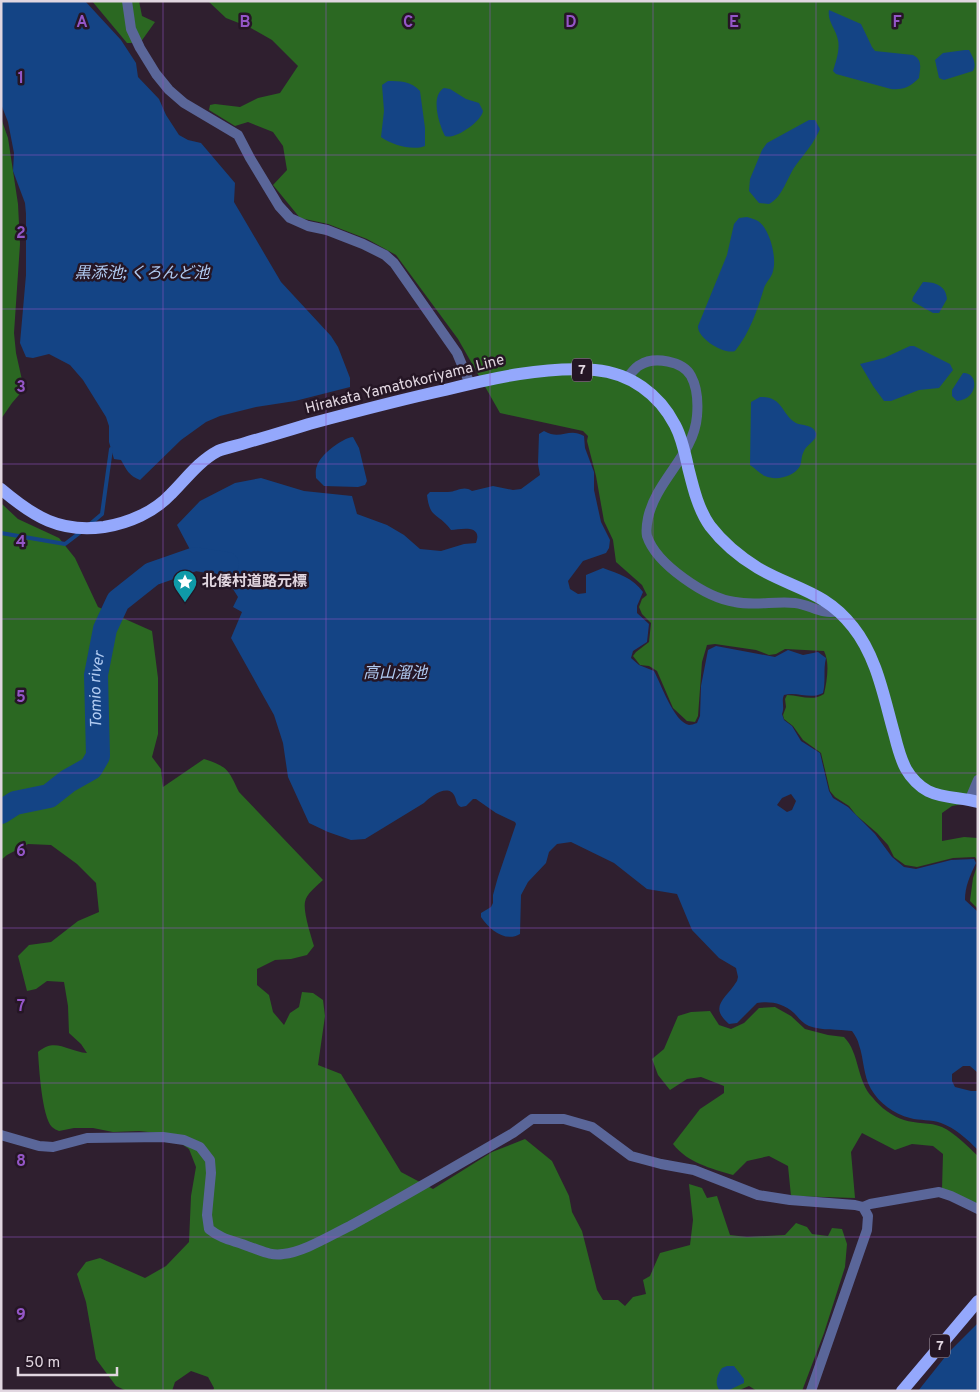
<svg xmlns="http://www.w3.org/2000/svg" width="979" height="1392" viewBox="0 0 979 1392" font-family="Overpass,'Noto Sans JP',sans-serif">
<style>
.forest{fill:#2b6822}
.water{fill:#144485;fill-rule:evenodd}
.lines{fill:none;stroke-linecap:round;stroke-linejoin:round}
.stream{stroke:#144485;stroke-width:4}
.river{stroke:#144485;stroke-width:24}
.minor{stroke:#5a6699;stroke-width:10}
.tertiary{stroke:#5a6699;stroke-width:10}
.primary{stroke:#94a8fc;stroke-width:12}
.grid{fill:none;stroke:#9456c7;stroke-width:1;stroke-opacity:0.55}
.labels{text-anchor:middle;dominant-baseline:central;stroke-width:5;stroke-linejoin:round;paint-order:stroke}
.shield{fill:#251625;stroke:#a99ca8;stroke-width:1}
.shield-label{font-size:14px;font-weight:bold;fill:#e1d6e0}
.street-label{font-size:15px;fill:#e1d6e0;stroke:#251625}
.poi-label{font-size:15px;font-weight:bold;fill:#e1d6e0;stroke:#251625;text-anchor:start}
.water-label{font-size:16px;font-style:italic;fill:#b0caf0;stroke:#251625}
.grid-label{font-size:16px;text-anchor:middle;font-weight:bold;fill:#9456c7;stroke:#251625;stroke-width:5;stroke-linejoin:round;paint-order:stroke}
</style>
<rect width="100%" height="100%" fill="#2f1f2f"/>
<!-- forest -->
<path class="forest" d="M92,1h47l3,15 13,6 -15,21h-13z
M208,1h770v800l-26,5 -10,7v28l22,-4 14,1v24l-3,-5 -22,1 -36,9 -12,-2 -11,-8 -6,-12 -11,-12 -21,-18 -7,-9 -14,-9 -5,-6 -9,-38 -18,-13 -10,-14 -9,-7 -1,-4 3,-8 -1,-8 2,-4c13,0 25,7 37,-1 3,-13 6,-31 0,-43l-39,-2 -9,5 -7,1 -13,-5 -41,-6 -8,1 -5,17 -4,54 -3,6 -8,-1 -14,-13 -16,-37 -8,-5 -9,-1 -7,-9 3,-4 13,-10 2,-19 -9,-9 -3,-7 3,-8 5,-4 -5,-10 -26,-23 -3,-22 -9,-19 -8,-45 -9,-35 1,-5 -5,-5 -83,-18 -42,-74 -62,-84 -29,-16 -39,-15 -28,-6 -27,-33 14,-15 -4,-24 -10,-14 -25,-10 -13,4 -26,-16 1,-5 5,-1 25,3 18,-9 22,-5 18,-27 -26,-26 -23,-13 -23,-9z
M1,118l7,20 10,66 2,40 -6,89 2,20 8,36 -12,14 -11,16z
M1,503l17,16 41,19 16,20 23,49 54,24 6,47v56l-6,23 9,12 2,18 41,-28c24,8 24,10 35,33l84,88c-6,6 -17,14 -18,22 -2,10 6,34 9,44l-7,9 -16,4 -16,1 -18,9v16l12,10 4,17 11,13 6,-12 9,-6 3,-15 11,1 10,7 2,16 -7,49 23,9 60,98 32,17 59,-37 33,-13 27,22 17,35 3,16 10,19 15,59 6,10h15l7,6 8,-9 13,-3 -3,-14 7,-4 10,-23 30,-8 3,-25 -4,-36 13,4 5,10 10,-2 13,39 17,2 38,-2 11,-12 11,4 5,7 16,2 4,-8 10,1 5,15 -2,23 -21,66 -22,58h-45l-8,-5 -12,5h-524l1,-3 -6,-11 -17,-6 -16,11 -3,9h-45l-11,-5 -20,-27 -10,-57 -9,-28 9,-12 14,-4 45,20 21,-12 23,-24 2,-46 5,-29 -7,-18 -22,-15 -28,-3 -26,1 -20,-4h-19l-15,3c-2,-1 -5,-2 -7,-4 -10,-10 -13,-59 -14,-75 17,-15 29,-1 49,1l-6,-9 -12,-11 -1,-27 -4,-24 -17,-1 -11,8 -9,2 -9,-35 11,-11 22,-3 27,-21 21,-9 -3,-29 -19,-19 -26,-19 -23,-1 -21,11 -6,5z
M978,863v46l-8,-8 3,-23z
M775,1007l16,9 14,13 23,6 16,2c16,16 12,44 29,61 7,9 20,19 31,22 12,4 26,2 38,7 13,6 25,19 36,29v48l-36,-15 1,-35 -10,-8 -21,-2 -17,6 -33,-17 -11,19 4,46 -64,-2 -3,-30 -19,-10 -22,5 -14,14c-23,-7 -45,-12 -60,-31l27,-35 24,-16v-7l-23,-9 -14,2 -17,11 -12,-15 -6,-16 12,-10 14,-33 13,-4 19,-1 9,14 12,4 13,-6 15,-15z"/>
<!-- water -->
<path class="water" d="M1,1h84l36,39 15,23 2,14 21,22 7,16 13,20 9,5 13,3 34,40 -1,19 47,80 50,54 7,11 12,31v9l-55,14 -39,6 -36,9 -14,6 -25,18 -41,40c-11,-4 -14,-11 -19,-20l-7,-1 -5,-17v-16l-3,-9 -23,-37 -13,-15 -21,-11 -16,4 -7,-1 -6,-14 6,-68v-61l-1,-11 -12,-32 1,-18 -6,-31 -7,-18z
M829,10l32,14 11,23 3,4 38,4c10,5 7,13 6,23 -9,9 -15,12 -28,11l-55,-15 -3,-3c3,-10 7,-21 5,-31 -2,-11 -11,-19 -9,-30z
M965,50h4c4,7 8,14 4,21l-29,9 -5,-2 -4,-18 8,-7z
M388,81c12,0 23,0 32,10l5,37v18c-12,5 -33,-1 -44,-9l3,-26 -2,-26z
M444,88l6,1 16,10 13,4 4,8c-2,11 -28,29 -38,25 -6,-12 -15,-40 -1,-48z
M809,120h6l5,9c-6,14 -15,24 -24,36 -9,12 -13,32 -27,39l-10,-1 -10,-12 1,-12 12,-29 5,-7z
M747,217c3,1 8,2 11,4 12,8 19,37 15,50 -1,6 -7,11 -9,17 -7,23 -14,44 -29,63 -11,4 -38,-13 -37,-25l29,-71 7,-31 5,-6z
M923,282c13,0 23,4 24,17l-8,14h-6l-21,-12 1,-4z
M910,346h4l36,18 3,6 -14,18 -20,2 -28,11h-7l-11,-15 -13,-22 24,-6z
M963,373c16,-1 16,26 -6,28l-5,-5v-6z
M760,397c23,-1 21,17 36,26 6,3 17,1 20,10 2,7 -10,12 -12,18 -3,5 -2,10 -4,15 -6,11 -24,15 -35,10 -5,-2 -10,-8 -15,-11l1,-63z
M544,431c17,10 24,-4 40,5l1,12 9,24v18l7,32 9,18 -1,8 -3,5 -23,8 -15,20 2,8 8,5 8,-1v-18l17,-7c16,6 30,10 40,24l-6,14v7l12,11 -2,18 -14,9 -2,7 8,7 15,6c7,13 20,51 35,54 2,0 5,-1 8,-2l3,-7 1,-30 7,-36 8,-4 59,11 13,-7 15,5 15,-3 8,6c-3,12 0,23 -3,35 -13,7 -26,-2 -39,2 -3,6 1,12 -2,19l2,6 8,6 9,15 19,12 9,38 4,7 15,9 27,27 17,23 12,10 12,2 35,-9 23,-1 2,4c-6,13 -11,23 -11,37l13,12v161l-8,-7h-7l-11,8v7l3,6 16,4h7v59c-11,-11 -23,-22 -37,-27 -10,-4 -21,-2 -31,-5 -16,-4 -31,-15 -39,-29 -8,-14 -7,-30 -12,-44 -1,-5 -4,-10 -7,-14 -14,-2 -30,0 -43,-5 -7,-3 -10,-8 -15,-13 -11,-10 -24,-12 -37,-10l-20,20 -8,1c-21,-18 -3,-25 8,-43l1,-4 -2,-9 -17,-10 -27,-28 -15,-36 -30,-5 -33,-26 -43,-21 -14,2 -8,8 -3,11 -18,19 -7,13 -1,39c-15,9 -31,-5 -39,-17v-4l10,-6 2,-4v-8l5,-18 18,-53 -1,-2 -19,-9 -20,-14h-3l-7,7 -5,1c-5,-3 -4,-5 -6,-10 -6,-15 -25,0 -31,6l-59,36 -14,1 -23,-8 -19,-9 -21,-46 -5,-34 -9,-28 -43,-77 11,-26 -9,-5 5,-10 -12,-19 -31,-19 -18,-34 23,-24 35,-18 26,-5 43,13 48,5 5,18 30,11 17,10 16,14 21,2 23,-7 12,-1c7,-19 -15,-14 -25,-13 -13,-18 -21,-10 -24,-35l3,-3c6,0 12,0 18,0 9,0 15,-7 24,-1l21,-5 20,4 8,-1 19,-14 -2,-11 1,-30zM791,794l5,7 -4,9 -5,2 -10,-7 5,-7z
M353,437l6,11 8,33 -2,4 -7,2 -34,-1 -8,-8c0,-3 -1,-8 1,-12 3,-11 25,-28 36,-29z
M978,1323v68h-60l31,-39z
M727,1366h7l10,13v4l-17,8h-7c-6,-7 -3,-16 2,-23z"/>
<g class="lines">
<!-- stream -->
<path class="stream" d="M89,525l13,-11 9,-65
M1,533l64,11 17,-13"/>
<!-- river -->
<path class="river" id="s1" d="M1,812l14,-9 34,-7 19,-15 23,-13 7,-12 -2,-81 9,-46 13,-28 34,-27 43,-15 32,5"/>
<!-- minor -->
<path class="minor" d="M127,1l4,28 9,19 16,26 13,16 15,13 54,32 12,23 29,48 11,12 18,8 19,4 36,14 22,11 9,8 63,90 13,31
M627,378c4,-4 8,-11 13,-13 14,-9 43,-4 51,11 6,11 7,28 6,40 -3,39 -41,64 -49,102 -1,5 -2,13 -1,18 9,28 59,62 88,66 19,4 40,-1 60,1 17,2 25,12 44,8
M1,1135l38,11 14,1 34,-9 76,-1 21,3 16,7 10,13 1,13 -4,42 2,14c15,12 25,11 41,18 12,4 21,9 33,7 21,-2 48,-19 67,-28 55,-30 109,-62 163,-93l19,-14h32l28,8 39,29 30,8 33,6 64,25 32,5 65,5 8,2 5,9 -1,14 -56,161
M863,1207l7,-3 69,-12 12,4 27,13"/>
<!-- tertiary -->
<path class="tertiary" d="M970,799l8,-19"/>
<!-- primary -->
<path class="primary" d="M1,489c33,28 59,44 103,38 25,-4 50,-15 67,-33 15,-15 28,-33 47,-43 7,-3 17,-5 24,-7 23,-7 45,-13 67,-20 45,-12 90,-24 136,-34 47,-12 101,-24 150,-20 35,3 64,24 80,55 7,13 10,28 13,42 5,20 10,42 22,59 13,17 30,31 48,42 36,21 67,23 95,59 24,30 31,71 41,106 3,12 6,25 12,36 5,9 14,18 22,22 16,8 34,6 50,11
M902,1391l76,-90"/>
</g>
<!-- grid -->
<path class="grid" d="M163,1v1390M326,1v1390M490,1v1390M653,1v1390M816,1v1390M1,155h977M1,309h977M1,464h977M1,619h977M1,773h977M1,928h977M1,1083h977M1,1237h977"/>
<!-- icons -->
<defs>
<symbol id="sight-pin" viewBox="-11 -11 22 30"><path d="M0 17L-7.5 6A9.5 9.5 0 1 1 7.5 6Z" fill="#0f9aa8" stroke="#251625"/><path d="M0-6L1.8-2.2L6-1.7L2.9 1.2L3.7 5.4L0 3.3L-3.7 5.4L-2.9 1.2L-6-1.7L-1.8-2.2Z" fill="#fff"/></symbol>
</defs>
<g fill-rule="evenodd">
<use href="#sight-pin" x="171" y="568" width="28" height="38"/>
</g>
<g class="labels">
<!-- shield labels -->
<g class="shield">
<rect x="572" y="358.5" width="20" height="23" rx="4"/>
<rect x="930" y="1334.5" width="20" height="23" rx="4"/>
</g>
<g class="shield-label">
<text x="582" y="370">7</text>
<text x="940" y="1346">7</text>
</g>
<!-- street labels -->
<g class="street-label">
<text transform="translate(405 385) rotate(-14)">Hirakata Yamatokoriyama Line</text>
</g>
<!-- poi labels -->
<g class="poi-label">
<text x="202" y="582">北倭村道路元標</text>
</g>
<!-- water labels -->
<g class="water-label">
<text x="142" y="274">黒添池; くろんど池</text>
<text x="395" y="674">高山溜池</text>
<text stroke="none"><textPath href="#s1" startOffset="182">Tomio river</textPath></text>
</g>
</g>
<g class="grid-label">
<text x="82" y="27">A</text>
<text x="245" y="27">B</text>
<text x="408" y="27">C</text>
<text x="571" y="27">D</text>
<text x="734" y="27">E</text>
<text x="897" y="27">F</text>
<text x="21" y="83">1</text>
<text x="21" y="238">2</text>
<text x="21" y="392">3</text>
<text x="21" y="547">4</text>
<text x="21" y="702">5</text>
<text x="21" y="856">6</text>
<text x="21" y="1011">7</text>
<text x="21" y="1166">8</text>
<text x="21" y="1320">9</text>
</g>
<!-- border -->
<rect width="979" height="1392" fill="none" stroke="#e1d6e0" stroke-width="5"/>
<!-- scale -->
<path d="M18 1367v8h99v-8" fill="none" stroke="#e1d6e0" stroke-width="2.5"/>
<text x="25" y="1367" font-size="15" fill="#e1d6e0" stroke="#251625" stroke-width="4" paint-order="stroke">50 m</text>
</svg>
